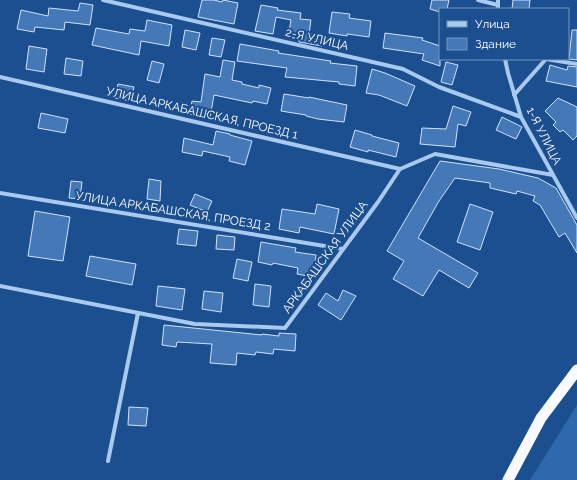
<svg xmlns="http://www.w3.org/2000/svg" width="577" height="480" viewBox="0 0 577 480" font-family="Raleway,sans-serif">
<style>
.green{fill:#2e69ad}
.building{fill:#4478b7;stroke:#cfe3fa}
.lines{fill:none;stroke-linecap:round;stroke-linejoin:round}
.minor{stroke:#a9c9ee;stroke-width:4}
.trunk{stroke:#f8faff;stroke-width:11}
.labels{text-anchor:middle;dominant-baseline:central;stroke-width:4;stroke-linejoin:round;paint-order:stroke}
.street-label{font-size:12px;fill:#fff;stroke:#1b4f8f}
</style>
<rect width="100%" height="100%" fill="#1b4f8f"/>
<!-- green -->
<path class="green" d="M577,405v75h-47z"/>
<!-- building -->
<path class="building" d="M202,0h12l8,2 1,-2 15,3 -4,21 -36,-7z
M432,0h17l-2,9h-7v3l-10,-3z
M513,0h17l-1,9h-17z
M80,3l13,2 -3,20 -25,-3 -1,8 -29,-3 -1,5 -17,-3 4,-19 27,6 1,-8 29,3z
M261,5l17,3 -1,2 24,3 -1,6 11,1 -2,14 14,1 -1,11 -23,-4v-3l-11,-2 3,-17 -15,-3 -3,17 -18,-3z
M332,12l18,2 -1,4 22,3 -2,16 -22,-3v2l-18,-3z
M147,20l25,5 -3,21 -28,-5 -2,14 -47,-10 4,-17 33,6 1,-5 15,2z
M185,30l15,3 -4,17 -14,-3z
M572,30h5v30l-8,-1z
M385,33l38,5 -1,2 18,6v20l-18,-6 2,-6 -41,-6z
M212,38l13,2 -4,17 -12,-2z
M240,44l39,7 -1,2 53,8 -1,2 27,3 -2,20 -16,-2v-2l-54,-5 2,-9 -50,-7z
M29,46l18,3 -3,23 -18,-3z
M66,58l17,3 -2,15 -17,-2z
M223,60l12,2 -3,18 10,2v2l17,4v-3l12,3 -4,16 -14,-3 -1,2 -38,-8 -4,23 -20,-4 2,-13 9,1 4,-28 15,3z
M152,61l12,3 -5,19 -12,-3z
M446,62l12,3 -6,20 -11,-3z
M550,65l17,5 1,-4 9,1v20l-31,-6z
M372,69l13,4 30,13 -8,20 -28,-11 -13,-2z
M118,84l16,3 -3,14 -16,-3z
M284,94l25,4v-1l38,8 -3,17 -26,-3 -12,-3v-1l-25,-4z
M558,98l19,9v29l-4,4 -10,-10 -3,2 -7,-7 3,-3 -11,-11z
M453,106l18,6 -5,14 -8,-2 -3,23 -35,-3 2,-16 24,1z
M41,113l27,6 -3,14 -27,-5z
M502,117l20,10 -6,12 -20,-9z
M355,130l17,5v1l27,7 -3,14 -28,-7v2l-18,-5z
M216,131l14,3v1l22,6 -7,24 -16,-4 1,-4 -27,-6 -1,5 -20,-4 2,-14 29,7z
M440,161l59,8 39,9 18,10 21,37v28l-12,-20 -6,4 -19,-32 -7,-4 2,-5 -18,-5 -1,3 -26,-6v-5l-35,-5 -16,23 -21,37 60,35 -9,15 -30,-18 -16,26 -30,-17 11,-18 -17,-10z
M149,179l12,2 -1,20 -13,-2z
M71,181l11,1 -2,17 -11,-1z
M195,194l17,7 -5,11 -17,-7z
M317,204l22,5 -5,25 -34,-7 -1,6 -20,-4 3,-20 33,5z
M470,204l23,8 -13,38 -23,-8z
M35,211l35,6 -7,44 -35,-5z
M179,229l19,2 -2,15 -19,-2z
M217,235l18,2 -1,13 -18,-1z
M261,242l35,6 -1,4 21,3 -3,22 -16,-3 1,-6 -25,-5 -1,2 -14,-3z
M90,256l46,8 -4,21 -46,-9z
M237,259l15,3 -4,19 -15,-3z
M255,284l16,2 -2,21 -16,-2z
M158,286l27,3 -3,21 -26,-4z
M343,290l13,6 -15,24 -23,-15 8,-12 12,8z
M204,291l19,2 -2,19 -19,-3z
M164,325l98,10v-1l17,2v-3l17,1 -1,17 -21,-2 -1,5 -17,-2 -1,3 -18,-2 -1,12 -26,-2 2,-19 -35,-2 -1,5 -14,-2z
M129,407l19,1 -2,18 -18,-1z"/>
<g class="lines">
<!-- minor -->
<path class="minor" d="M103,0l300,69 36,18 82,30
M478,0l20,5
M498,9v-9
M505,59l3,14 13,44 56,101
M0,77l400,92
M514,95l32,-36 31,5
M0,193l343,56
M0,286l195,38 90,4 93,-126 22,-33 35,-15 118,21
M108,461l30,-148"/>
<!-- trunk -->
<path class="trunk" d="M508,480l33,-62 36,-48"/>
</g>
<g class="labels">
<!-- street labels -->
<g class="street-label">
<text transform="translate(317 39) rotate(13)">2-Я УЛИЦА</text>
<text transform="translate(202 113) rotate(13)">УЛИЦА АРКАБАШСКАЯ, ПРОЕЗД 1</text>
<text transform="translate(544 136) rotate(63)">1-Я УЛИЦА</text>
<text transform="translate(173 211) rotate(9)">УЛИЦА АРКАБАШСКАЯ, ПРОЕЗД 2</text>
<text transform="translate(325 257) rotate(-54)">АРКАБАШСКАЯ УЛИЦА</text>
</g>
</g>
<!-- legend -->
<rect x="439" y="8" width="130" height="52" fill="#1b4f8f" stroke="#7695bc"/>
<rect x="447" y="21" width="20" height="6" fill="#a9c9ee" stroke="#7695bc"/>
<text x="475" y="28" font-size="12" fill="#ffffff">Улица</text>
<rect x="447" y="38" width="20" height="12" fill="#4478b7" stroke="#7695bc"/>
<text x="475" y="48" font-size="12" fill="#ffffff">Здание</text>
</svg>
